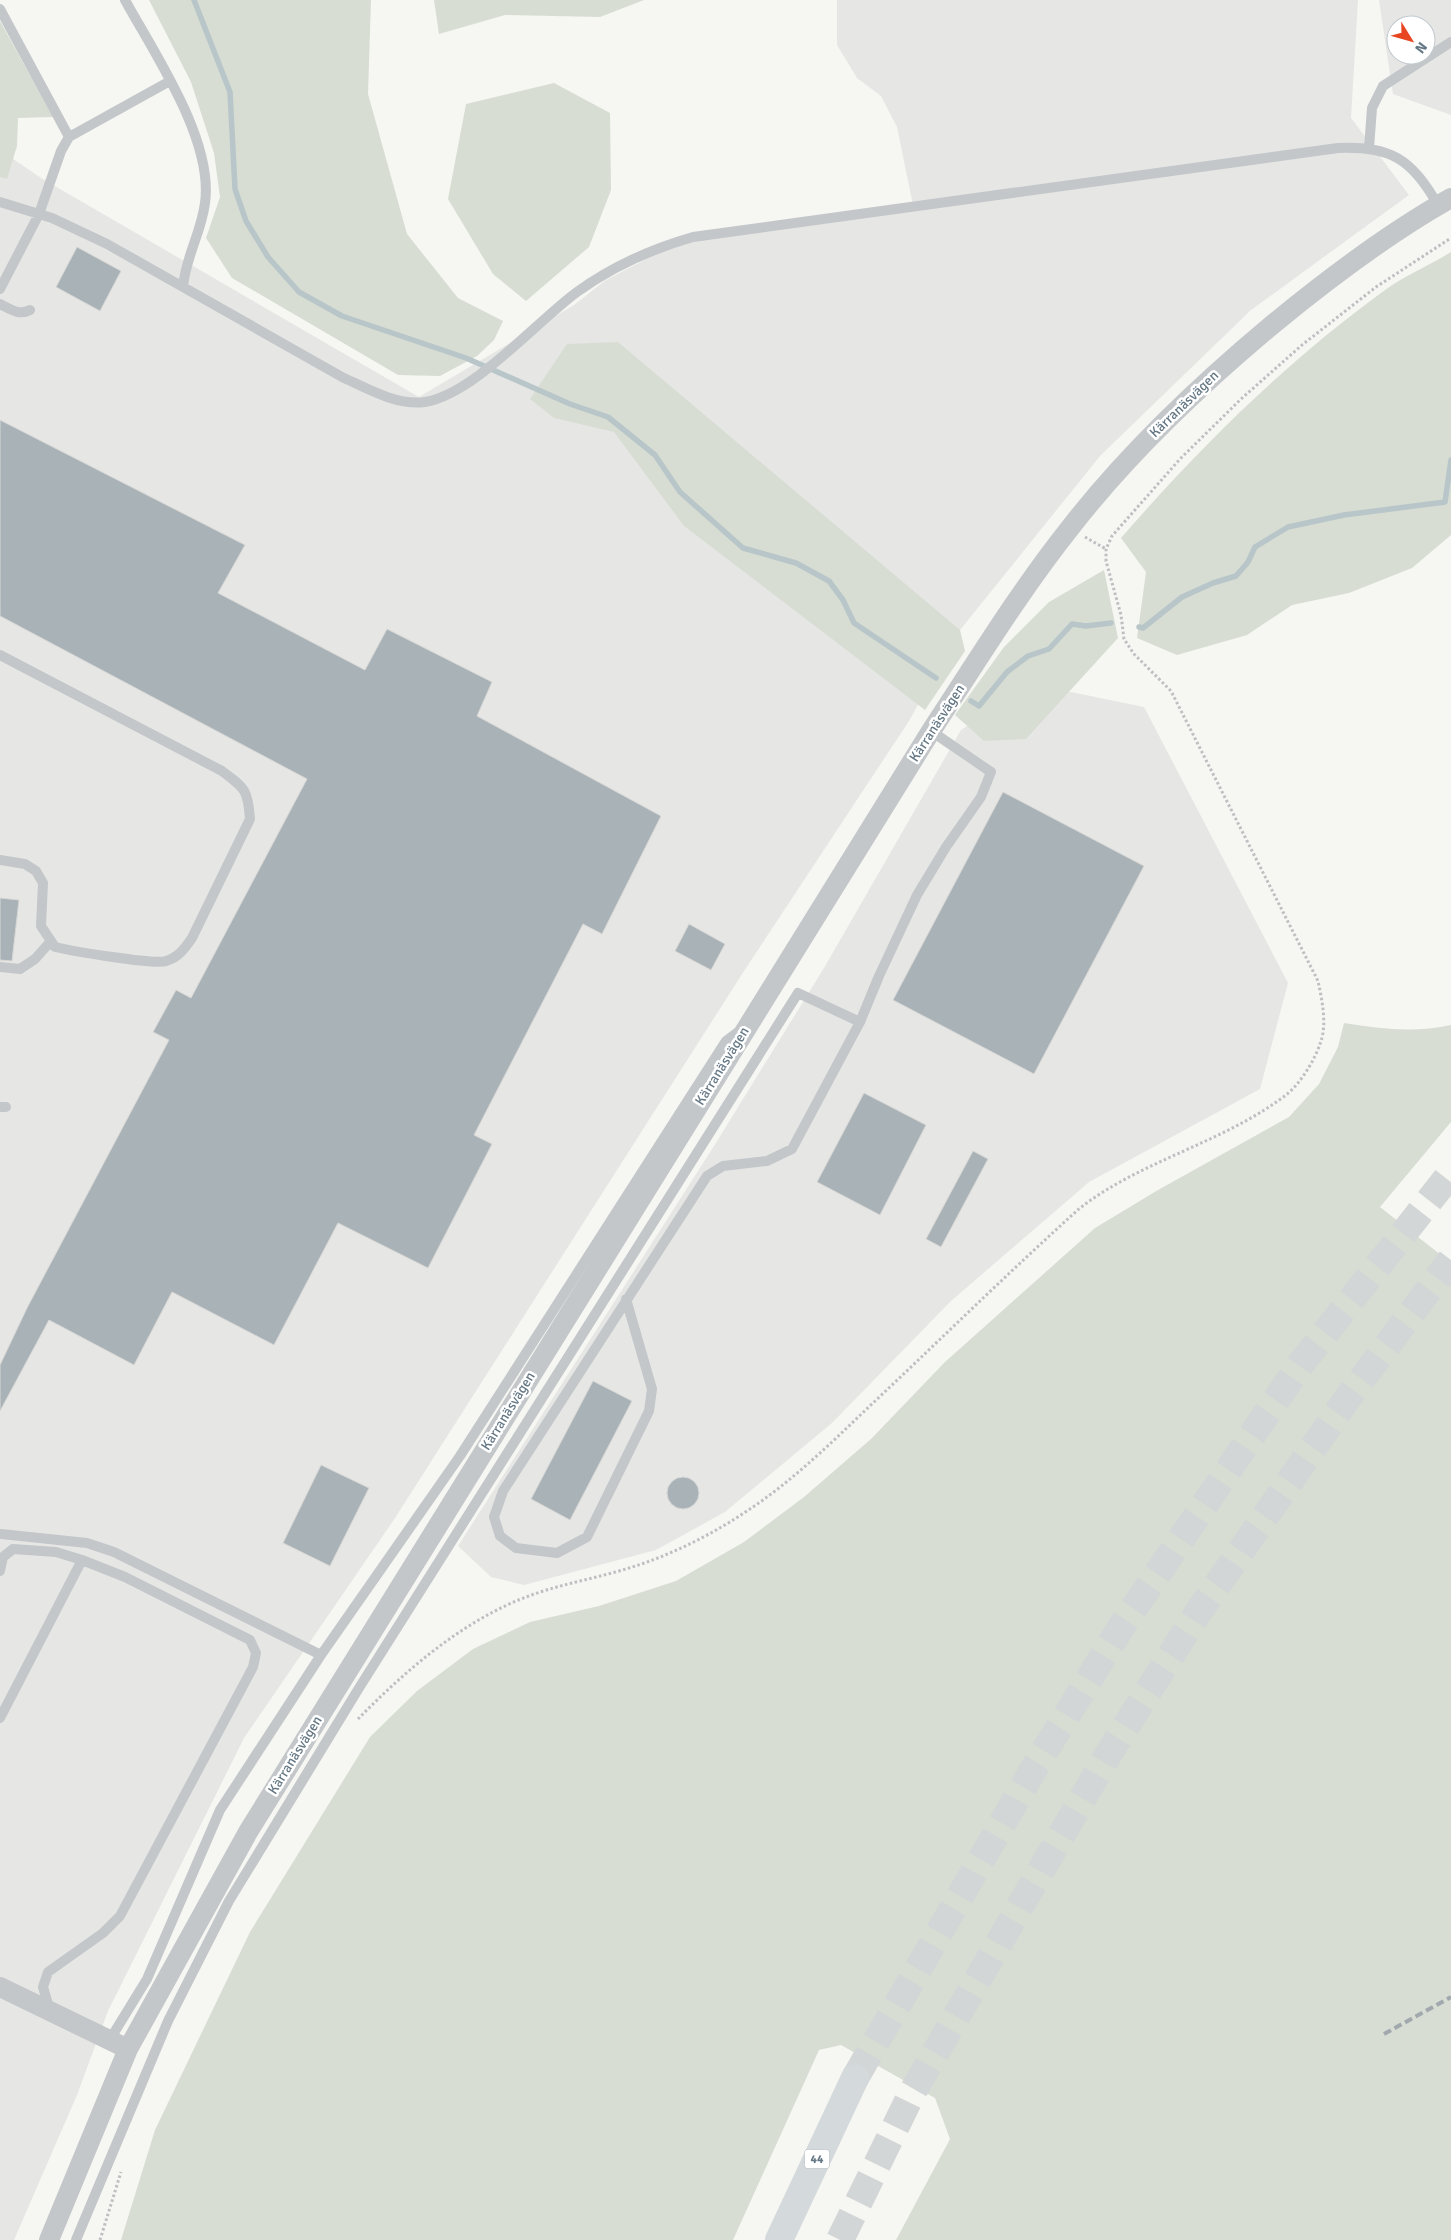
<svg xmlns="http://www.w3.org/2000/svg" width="1451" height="2240" viewBox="0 0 1451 2240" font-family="Signika,sans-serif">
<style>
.built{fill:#e6e7e5;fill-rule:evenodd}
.green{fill:#d7ddd3}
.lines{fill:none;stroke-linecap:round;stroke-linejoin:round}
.stream{stroke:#b8c6c9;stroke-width:5.5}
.building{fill:#a9b2b7;stroke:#d7d7d5}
.highway-tunnel{stroke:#d2d6d6;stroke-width:28;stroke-dasharray:28 14;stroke-linecap:butt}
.path{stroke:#bdbfc1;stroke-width:3;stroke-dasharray:2.5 2.5;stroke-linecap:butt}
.lane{stroke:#c3c7ca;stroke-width:10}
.street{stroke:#c3c7ca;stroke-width:20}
.highway{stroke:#d4d9dc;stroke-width:28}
.rail{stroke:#a1a9ae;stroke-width:4;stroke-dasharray:8 4;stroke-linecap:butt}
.labels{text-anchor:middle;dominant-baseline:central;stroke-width:5;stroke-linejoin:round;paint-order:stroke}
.shield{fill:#fff;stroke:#92a0a9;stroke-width:1}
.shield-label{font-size:12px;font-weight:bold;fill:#647784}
.street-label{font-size:14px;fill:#647784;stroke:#fff}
</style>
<rect width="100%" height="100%" fill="#f6f6f2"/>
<!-- built -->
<path class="built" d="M837,0h521l-7,118 58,77 -158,115 -151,146 -140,174 -51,91 -165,250 -349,547 -151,220 -136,273 -31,84 -63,145h-14v-2090l41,28 378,219 155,-92 32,-25 50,-26 43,-14 215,-30 -17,-83 -16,-31 -24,-18 -20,-33z
M1379,0h72v115l-58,-21zM1396,25h30v30h-30z
M1032,684l112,23 144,276 -28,106 -171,93 -138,119 -119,122 -107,89 -69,38 -132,35 -33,-8 -33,-31 256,-400 110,-178 137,-238z"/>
<!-- green -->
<path class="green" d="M149,0h222l-3,94 39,140 51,64 45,23 -9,19 -17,16 -37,20 -42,-1 -166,-97 -26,-40 14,-41 -6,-44 -23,-71z
M434,0h210l-44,17 -95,-2 -66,19z
M0,21l53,96 -35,1 -1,28 -10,33 -7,-2z
M554,83l56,30 1,77 -22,57 -63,54 -33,-27 -45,-75 18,-95z
M1451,252v283l-39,33 -63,25 -57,12 -45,30 -70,20 -40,-17 9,-66 -25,-34c80,-92 165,-176 264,-248 21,-15 45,-25 66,-38z
M618,342l342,288 5,21 -40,59 -241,-184 -70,-94 -60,-14 -24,-19 37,-55z
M1104,570l14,68 -92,101 -42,2 -29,-26 49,-68 45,-45z
M1344,1023c36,6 71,10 107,2v97l-71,85 71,56v977h-555l54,-101 -15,-41 -94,-53 -22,5 -86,190h-612l34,-110 95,-198 120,-195 47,-46 56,-42 57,-27 69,-16 77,-25 68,-39 60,-45 67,-58 74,-77 150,-134 63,-38 131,-73 30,-33 19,-37z"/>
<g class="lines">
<!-- stream -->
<path class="stream" d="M194,0l36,92 5,97 11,32 22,36 31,35 43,24 124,42 104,46 38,13 47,38 25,37 63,56 53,15 33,18 14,19 11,23 82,55
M1139,627l4,1 39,-31 31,-14 23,-7 12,-14 7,-15 33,-20 56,-12 101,-13 6,-42
M971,701l8,5 28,-34 21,-16 21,-7 23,-25 14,2 25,-3"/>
</g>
<!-- building -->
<path class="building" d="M77,247l44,24 -21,40 -44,-24z
M0,420l245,125 -27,48 147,77 22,-41 105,53 -15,34 184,100 -59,118 -19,-10 -109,211 18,9 -64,124 -90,-45 -64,122 -102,-53 -38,73 -85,-45 -49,91v-46l27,-57 142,-268 -16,-8 23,-42 15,8 116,-219 -307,-163z
M1003,792l141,74 -110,208 -141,-74z
M0,898l19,2 -7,61 -12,-1z
M689,924l36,20 -14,26 -36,-19z
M864,1093l62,32 -46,90 -63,-33z
M973,1151l15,8 -47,88 -15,-8z
M593,1381l39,20 -62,119 -39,-21z
M321,1465l48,23 -39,78 -47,-23z
M667 1493a16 16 0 1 1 32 0a16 16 0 1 1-32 0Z"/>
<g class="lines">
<!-- highway-tunnel -->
<path class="highway-tunnel" d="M855,2078l181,-313 87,-141 177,-259 151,-192
M840,2240l72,-147 197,-340 90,-142 151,-216 101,-135"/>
<!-- path -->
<path class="path" d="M1085,537l21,12
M358,1719c46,-47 101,-95 163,-120 34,-14 73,-20 108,-31 43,-13 84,-34 121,-59 45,-30 84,-69 123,-106 69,-65 137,-132 207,-195 62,-48 143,-65 206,-113 15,-12 29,-35 35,-54 6,-18 1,-41 -3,-60l-147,-290 -37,-37 -10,-15 -3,-24 -15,-54v-12l6,-13 68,-77 61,-60 61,-54 74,-58 75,-49
M100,2240l21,-68"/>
<!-- lane -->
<path class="lane" d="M125,0c29,53 89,140 80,203 -4,31 -19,52 -22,84
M0,9l69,128 -8,14 -22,63 -39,75
M69,137l101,-56
M1369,148l3,-40 11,-22 68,-44
M0,202l52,16 55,26 235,133c24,11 55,29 83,25 49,-8 111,-80 152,-110 36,-26 74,-43 116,-55l645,-89c54,-2 73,11 100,57
M0,304c10,5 19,12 30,6
M0,655l222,116c23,17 26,19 28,48l-58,119c-7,10 -13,19 -26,23 -12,4 -94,-10 -111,-14l-14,-21 2,-43 -7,-12 -11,-7 -25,-4
M0,967l20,2 15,-10 16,-18
M0,1107h6
M626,1299l26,90 -3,22 -62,126 -30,16 -41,-5 -16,-12 -6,-19 9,-26 204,-315 16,-10 44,-5 25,-12 68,-127 19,-46 38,-81 29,-48 35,-50 10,-25 -60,-41
M1,1534l86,9 27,9 207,103 139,-199 266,-415 12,-9
M0,1571l3,-14 10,-8 43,3 26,8 43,17 125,63 6,13 -3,14 -133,249 -17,17 -55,39 -5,15 7,24
M0,1718l82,-158
M109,2041l38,-62 73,-169 101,-155
M76,2240l92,-219 61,-120 130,-213 439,-695 62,29"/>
<!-- street -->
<path class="street" d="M0,1987l128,62
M49,2240l79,-191 120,-217 683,-1101c45,-68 88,-139 139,-203 59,-76 129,-142 202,-203 57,-47 115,-91 179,-127"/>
<!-- highway -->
<path class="highway" d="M779,2240l76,-162"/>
<!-- rail -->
<path class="rail" d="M1384,2034l67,-37"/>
</g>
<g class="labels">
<!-- shield labels -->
<rect class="shield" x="804.5" y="2149.5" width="25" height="19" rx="4"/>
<g class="shield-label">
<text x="817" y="2159">44</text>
</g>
<!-- street labels -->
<g class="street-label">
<text transform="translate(1184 404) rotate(-44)">Kärranäsvägen</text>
<text transform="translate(937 723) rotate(-57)">Kärranäsvägen</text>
<text transform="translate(722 1066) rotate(-58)">Kärranäsvägen</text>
<text transform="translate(508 1411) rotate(-58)">Kärranäsvägen</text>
<text transform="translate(295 1755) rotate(-58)">Kärranäsvägen</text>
</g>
</g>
<!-- north arrow -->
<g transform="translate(1411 40) rotate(127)"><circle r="24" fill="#ffffff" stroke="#c1c9ce"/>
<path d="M0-4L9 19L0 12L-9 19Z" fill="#e84620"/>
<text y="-8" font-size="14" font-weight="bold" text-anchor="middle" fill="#647784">N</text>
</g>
</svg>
